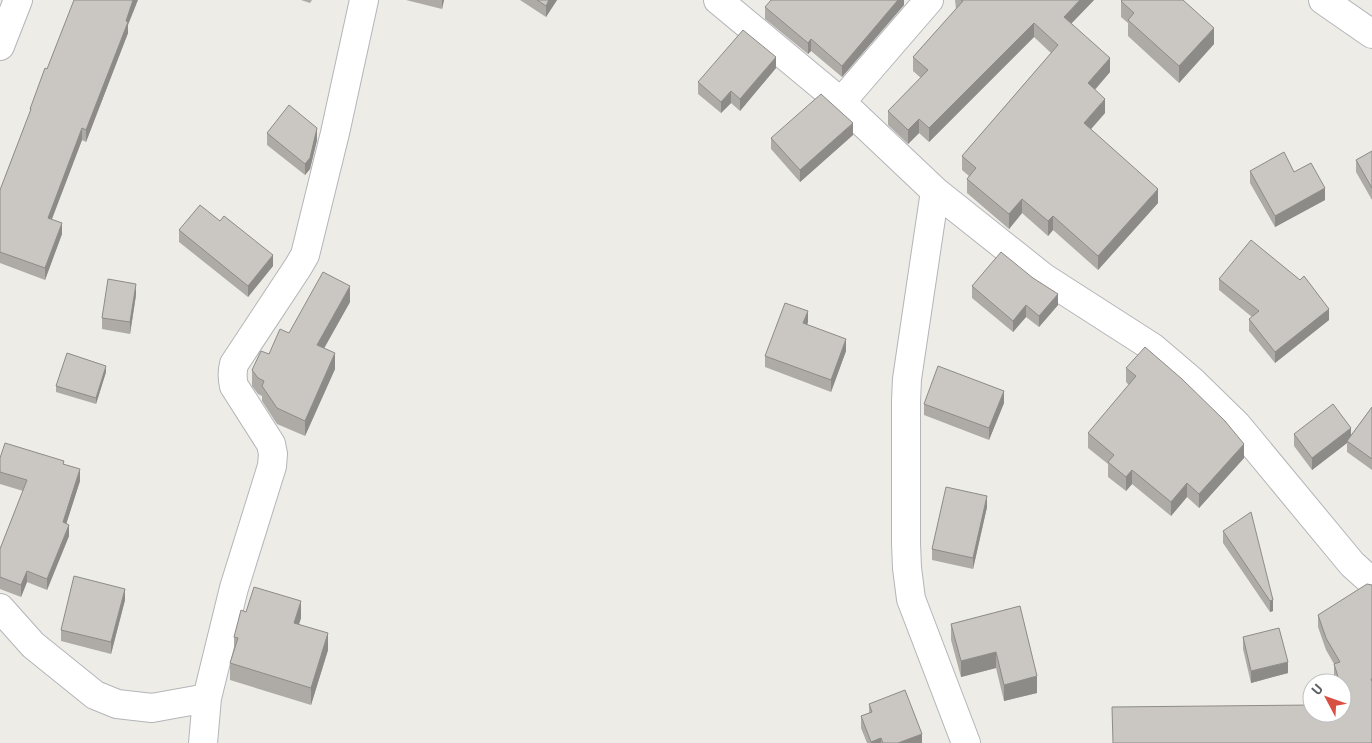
<svg xmlns="http://www.w3.org/2000/svg" width="1372" height="743" viewBox="0 0 1372 743" font-family="Barlow,sans-serif">
<style>
.lines{fill:none;stroke-linecap:round;stroke-linejoin:round}
.minor-casing{stroke:#b3b5b9;stroke-width:30}
.minor{stroke:#fff;stroke-width:28}
.wall{fill:#aeaba7}
.shaded-wall{fill:#8d8b88}
.building{fill:#cac7c2;stroke:#8d8b88}
</style>
<rect width="100%" height="100%" fill="#eeece6"/>
<g class="lines">
<defs>
<path id="minor" d="M718,0l123,102 94,89 108,86 109,70 41,35 44,43 115,139 20,18
M1323,0l49,34
M0,46l18,-46
M841,102l88,-102
M935,191l-28,188 -1,22v142l1,25 4,31 55,144
M0,608l33,37 62,50 22,9 35,4 55,-10
M203,743l4,-45 27,-110 38,-122 1,-12 -2,-10 -37,-58c-2,-8 -2,-14 0,-22l64,-97 7,-12 30,-122 29,-133"/>
</defs>
<!-- minor casing -->
<use href="#minor" class="minor-casing"/>
<!-- minor -->
<use href="#minor" class="minor"/>
</g>
<!-- wall -->
<path class="wall" d="M301,0h11l-2,3z
M406,0h38l-2,9z
M520,0h37l-11,17z
M904,0v5l-62,72 -31,-26 -3,3 -43,-35v-12z
M955,0h139l-23,24 39,48 -15,18 10,23 -14,16 67,74 -60,67 -45,-40 -5,6 -26,-23 -13,16 -42,-36v-14l2,-3 -7,-6v-14l89,-103 -17,-16 -105,105 -10,-9 -11,11 -20,-19v-14l33,-33 -8,-7v-14l43,-48z
M1121,1l93,43 -35,39 -51,-47v-13l-7,-6z
M128,25v8l-42,109 -4,-2 -30,79 10,15 -17,46 -45,-17v-73l30,-78v-3l17,-40z
M776,68l-36,43 -9,-8 -10,10 -23,-19v-12z
M267,133l50,7 -7,29 -5,6 -38,-30z
M853,135l-53,47 -29,-33v-11z
M1372,151v49l-16,-28v-12z
M1250,171l44,1 31,28 -50,27 -25,-44z
M179,230l94,36 -25,31 -69,-55z
M1219,279l110,41 -54,43 -26,-32v-12l3,-2 -33,-27z
M972,286l86,19 -19,22 -13,-10 -13,15 -41,-34z
M136,295l-6,39 -28,-5v-11z
M350,302l-26,46 11,21 -30,67 -28,-12 -15,-23v-5l-4,-2 -6,-8v-16l37,-37z
M808,322l-1,3 39,26 -15,41 -66,-25v-11z
M1126,368l118,90 -45,50 -12,-11 -16,19 -39,-32 -6,7 -18,-14v-13l-20,-16v-15l41,-48 -3,-3z
M106,372l-10,32 -40,-12v-6z
M1004,403l-15,37 -65,-25v-11z
M1372,407v63l-25,-18v-9l-35,27 -18,-24v-12l57,1z
M0,458l64,6 16,17 -14,43 3,12 -22,54 -20,-8 -6,15 -21,-8v-40l23,-58 -23,-7z
M987,507l-14,62 -41,-9v-11z
M1223,531l50,69v11l-3,1 -47,-69z
M1372,585v158l-29,-38 -1,-3v-19h-6l-2,-7v-12l-8,-14 -8,-23v-12z
M125,600l-14,54 -50,-13v-11z
M1020,606l17,87 -33,8 -8,-33 -35,9 -10,-37v-16z
M246,612l55,6 -2,6 29,26 -17,55 -81,-25v-17l4,-11v-15z
M1243,637l45,36 -37,10 -8,-34z
M869,704l53,39h-55l-6,-15v-12l8,-3z"/>
<!-- shaded-wall -->
<path class="shaded-wall" d="M133,0h5l-10,25v8l-42,109v-12z
M442,0h2l-2,9z
M549,0h8l-11,17v-11z
M898,0h6v5l-62,72v-11z
M1080,0h14l-30,31v-14z
M1034,23v14l-105,105v-14z
M1214,28v16l-35,39v-17z
M811,39v12l-3,3v-11z
M776,57v11l-36,43v-12z
M1110,58v14l-22,25v-14z
M731,91v12l-10,10v-11z
M1105,99v14l-21,24v-14z
M919,119v14l-11,11v-14z
M853,123v12l-53,47v-12z
M82,128v12l-34,89v-11z
M317,128v12l-7,29 -5,6v-11z
M1325,188v12l-50,27v-11z
M1158,189v14l-60,67v-14z
M1022,199v14l-13,16v-15z
M1053,216v14l-5,6v-15z
M62,223v11l-17,46v-12z
M273,255v11l-25,31v-11z
M136,284v11l-6,39v-12z
M350,286v16l-33,59v-16z
M1058,294v11l-19,22v-11z
M1026,305v12l-13,15v-11z
M1329,309v11l-54,43v-11z
M808,311v11l-5,13v-12z
M846,339v12l-15,41v-12z
M335,353v16l-30,67v-15z
M106,366v6l-10,32v-6z
M1004,391v12l-15,37v-12z
M1351,428v12l-4,1v2l-35,27v-12z
M1244,444v14l-45,50v-14z
M80,469v12l-17,53v-12z
M1132,470v14l-6,7v-14z
M1187,483v14l-16,19v-14z
M987,496v11l-14,62v-11z
M69,525v11l-22,54v-11z
M27,571v11l-6,15v-12z
M125,589v11l-14,54v-12z
M1273,600v11l-3,1v-11z
M301,601v17l-7,21v-16z
M328,633v17l-17,55v-17z
M996,652v16l-35,9v-16z
M1288,662v11l-37,10v-12z
M1037,676v17l-33,8v-16z
M922,734v9h-24z
M881,738v5h-10v-1z"/>
<!-- building -->
<path class="building" d="M74,0h59l-7,21 2,1 -42,108 -4,-2 -34,90 14,5 -17,45 -45,-16v-62l31,-81h-1l15,-41 2,1z
M537,0h12l-3,6z
M771,0h127l-56,66 -31,-27 -3,4 -43,-36z
M961,0h119l-16,17 46,41 -22,25 17,16 -21,24 74,66 -60,67 -45,-40 -5,5 -26,-22 -13,15 -42,-35 9,-11 -14,-12 96,-111 -24,-22 -105,105 -10,-9 -11,11 -20,-19 40,-41 -15,-13 50,-56z
M1122,0h61l31,28 -35,38 -51,-46 6,-7 -13,-12z
M743,30l33,27 -36,42 -9,-8 -10,11 -23,-20z
M821,94l32,29 -53,47 -29,-32z
M289,105l28,23 -7,30 -5,6 -38,-31z
M1372,151v37l-16,-28z
M1284,152l10,20 17,-9 14,25 -50,28 -25,-45z
M200,205l20,16 4,-5 49,39 -25,31 -69,-56z
M1251,240l49,40 4,-4 25,33 -54,43 -26,-33 10,-8 -40,-32z
M1001,252l32,26 25,16 -19,22 -13,-11 -13,16 -41,-35z
M323,272l27,14 -33,59 18,8 -30,68 -28,-13 -15,-22 2,-5 -6,-3 -6,-8 9,-19 8,3 11,-25 9,4z
M108,279l28,5 -6,38 -28,-4z
M785,303l23,8 -5,12 43,16 -15,41 -66,-24z
M1145,347l37,32 43,42 19,23 -45,50 -12,-11 -16,19 -39,-32 -6,7 -18,-15 6,-7 -26,-22 48,-57 -10,-8z
M67,353l39,13 -10,32 -40,-12z
M938,366l66,25 -15,37 -65,-24z
M1333,404l18,24 -39,30 -18,-24z
M1372,407v52l-25,-18z
M5,443l59,18 -1,3 17,5 -17,53 6,3 -22,54 -20,-8 -6,14 -21,-8v-28l27,-69 -27,-8v-14z
M946,487l41,9 -14,62 -41,-9z
M1251,512l22,88 -3,1 -47,-70z
M74,576l51,13 -14,53 -50,-12z
M1367,584l5,1v94h-1l1,3v61h-259l-1,-36 200,-2v8h30v-8h5l-5,-15v-7h-2l-6,-19 6,-2 -14,-24 -8,-23z
M254,587l47,14 -7,22 34,10 -17,55 -81,-25 8,-25 -4,-1 7,-27 5,2z
M1020,606l17,70 -33,9 -8,-33 -35,9 -10,-37z
M1279,628l9,34 -37,9 -8,-34z
M905,690l17,44 -24,9h-15l-2,-5 -10,4 -10,-26 11,-4 -3,-8z"/>
<!-- north arrow -->
<g transform="translate(1327 698) rotate(311)"><circle r="24" fill="#ffffff" stroke="#bebfc1"/>
<path d="M0-4L9 19L0 12L-9 19Z" fill="#d85042"/>
<text y="-8" font-size="14" font-weight="bold" text-anchor="middle" fill="#5d6064">U</text>
</g>
</svg>
